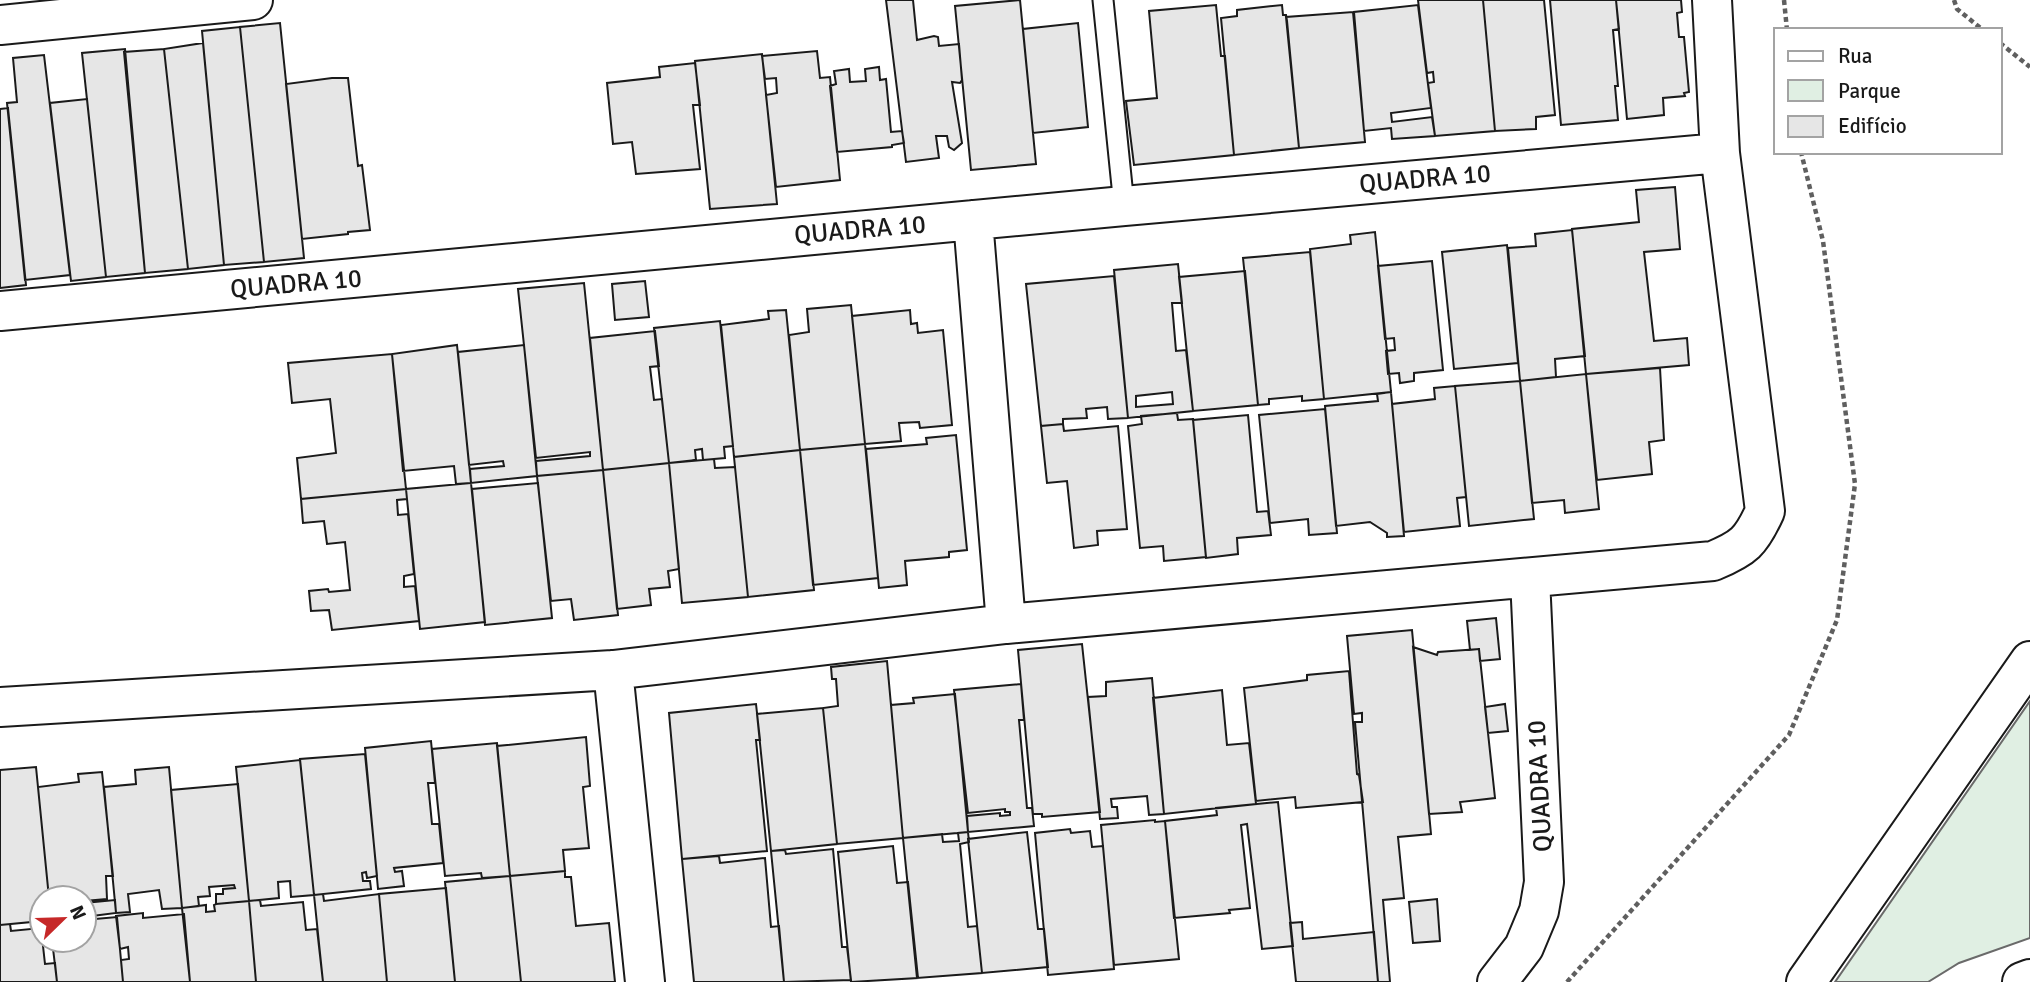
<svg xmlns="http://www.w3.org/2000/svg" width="2030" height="982" viewBox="0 0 2030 982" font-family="Signika,sans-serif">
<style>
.green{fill:#e0efe3;stroke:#6a6a6a;stroke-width:2}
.building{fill:#e6e6e6;stroke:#1a1a1a;stroke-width:2;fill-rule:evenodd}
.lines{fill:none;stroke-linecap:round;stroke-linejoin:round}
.lane-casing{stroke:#1a1a1a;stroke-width:23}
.street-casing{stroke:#1a1a1a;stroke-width:42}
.highway-casing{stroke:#1a1a1a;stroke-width:42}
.path{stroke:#5f5f5f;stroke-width:4.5;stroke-dasharray:5 3.5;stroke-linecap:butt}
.lane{stroke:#fff;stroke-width:19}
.street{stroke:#fff;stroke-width:38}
.highway{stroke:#fff;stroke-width:38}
.labels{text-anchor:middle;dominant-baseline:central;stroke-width:5;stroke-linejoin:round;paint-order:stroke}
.street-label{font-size:26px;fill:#1a1a1a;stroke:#fff}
</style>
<rect width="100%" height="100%" fill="#fff"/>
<!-- green -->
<path class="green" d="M2030,701v237l-71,25 -31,19h-93z"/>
<!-- building -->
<path class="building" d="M886,0h27l4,40 17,-4 4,1 1,9 20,-2 3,36 -2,3 -8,-1 10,61 -8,7 -5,-3 -2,-11h-11l3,22 -33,4z
M1020,0l16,164 -65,6 -16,-164z
M1418,0h65l12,131 -60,5 -7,-53 6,-1 -1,-10 -6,1z
M1483,0h61l11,115 -19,2v12l-41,2z
M1550,0h66l3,29 -6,1 5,56h-3l3,34 -57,5z
M1616,0h65l1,12 -5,1 2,24h5l5,55 -5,1 1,3 -22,2 1,17 -37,4z
M1216,5l5,51h4l9,99 -100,10 -8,-64 31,-3 -8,-87z
M1282,5l1,10h3l1,6 12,127 -65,7 -13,-137 16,-2v-6z
M1418,5l13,103 -40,5 1,9 40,-5 3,19 -43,3 -1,-11 -27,3 -10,-119z
M1353,12l12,130 -66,6 -13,-131z
M280,23l24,235 -40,4 -24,-235z
M1078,23l10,104 -55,6 -10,-104z
M240,27l24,235 -40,3 -22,-234z
M203,43l21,222 -36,4 -24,-220z
M125,49l20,224 -39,4 -24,-224z
M164,49l24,220 -43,4 -21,-221z
M817,51l3,27 10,-1 10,103 -64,7 -10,-92 11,-2 -1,-15 -11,1 -3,-23z
M762,54l15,150 -67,5 -15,-148z
M44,55l26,220 -45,5 -18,-177 10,-1 -4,-44z
M695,63l5,42h-7l7,64 -64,5 -4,-32 -19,2 -6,-61 53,-6 -1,-10z
M879,67l1,13 6,-1 5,53 11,-1 2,12 -12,2v2l-55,5 -7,-66 6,-2 -2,-13 15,-2 1,13 16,-1 -1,-12z
M332,78h16l10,88 4,-1 8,65 -22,2v2l-46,5 -16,-155z
M87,99l19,178 -35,4 -21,-178z
M8,108l18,177 -26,3v-179z
M1675,187l5,62 -36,3 10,89 33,-3 2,27 -103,9 -14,-145 67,-7 -3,-32z
M1572,230l13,126 -30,3 1,18 -36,4 -12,-133 28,-2 -1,-12z
M1375,232l16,160 -67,7 -14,-150 41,-5 -1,-9z
M1507,245l11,118 -64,6 -12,-117z
M1310,252l14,147 -22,2v-5l-33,3v5l-11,1 -15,-147z
M1432,261l11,109 -29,3v8l-14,2 -1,-10 -11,1 -2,-23 9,-1 -1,-12 -9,1 -7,-73z
M1178,264l4,39h-10l4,48 10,-1 7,61 -65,7 -14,-148zM1172,392l1,12 -37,3v-11z
M1245,271l13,134 -65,6 -14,-134z
M1114,276l14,142 -20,1 -1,-12 -21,2 1,9 -24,1v5l-22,2 -15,-142z
M645,281l4,36 -34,3 -3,-36z
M584,283l19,187 -66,6 -1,-15 54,-5v-4l-54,6 -18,-169z
M851,305l14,139 -65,6 -11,-115 20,-3 -2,-23z
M786,310l14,140 -66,7 -13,-132 48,-6 -1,-8z
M910,310l1,14 6,-1 1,10 25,-3 9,95 -32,3 -1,-6 -20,1 2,18 -36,3 -13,-128z
M720,321l13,125 -9,1 1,11 -22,2 -1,-11 -7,1 1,10 -27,3 -15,-135z
M655,331l4,35 -9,1 4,33 8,-1 7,64 -66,7 -13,-132z
M457,345l14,138 -15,1 -2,-18 -51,5 -11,-117z
M524,345l13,131 -66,7 -1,-14 34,-3 -1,-5 -34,4 -11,-113z
M392,354l14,135 -105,10 -4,-41 39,-5 -6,-54 -38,4 -4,-40z
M1660,368l4,72 -15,2 3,32 -55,6 -11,-106z
M1586,374l13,135 -34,4 -1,-13 -32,3 -12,-122z
M1520,381l14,138 -65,7 -14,-140z
M1455,386l11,111 -9,1 3,28 -56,6 -12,-128 43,-5 -1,-11z
M1391,392l13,144 -17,1v-4l-17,-11 -34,4 -11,-120 53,-5 -1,-7z
M1325,409l12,124 -28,2 -1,-16 -38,4 -11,-108z
M1177,413l1,7 15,-1 13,138 -42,4 -1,-15 -23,2 -12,-122 14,-2 -1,-8z
M1248,415l9,97 11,-1 3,24 -34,3 1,16 -32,4 -13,-138z
M1063,424l1,7 54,-5 9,103 -30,2 1,14 -24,3 -7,-67 -20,2 -6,-57z
M956,435l11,115 -18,2v5l-44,4 2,24 -28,3 -13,-139 61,-5 -1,-6z
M865,444l13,134 -65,7 -13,-135z
M800,450l14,140 -66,7 -14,-140z
M714,459l1,9 20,-1 13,130 -66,6 -13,-140z
M669,463l10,106 -11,2 2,16 -21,2 2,16 -34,4 -14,-139z
M603,470l15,145 -44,5 -3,-21 -20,2 -14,-125z
M471,483l14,139 -65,7 -14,-140z
M538,483l14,135 -67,7 -13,-136z
M406,489l1,10 -10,1 1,15 10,-1 6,60 -10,2v11l11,-1 4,35 -87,9 -3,-20 -18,1 -2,-20 19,-2 1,3 21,-2 -5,-48 -18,2 -3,-23 -21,2 -2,-24z
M1496,618l4,41 -20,2 -1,-12 -9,1 -3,-29z
M1412,630l19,204 -33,3 6,61 -21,2 7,82h-12l-23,-260h7v-9l-8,1 -7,-78z
M1082,644l18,168 -58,5v-3h-9l-15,-164z
M1413,647l24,8 1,-3 41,-3 16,149 -35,4 2,10 -33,2z
M887,661l16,177 -66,6 -14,-136 15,-2 -2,-27h-4l-1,-12z
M1349,671l8,103 2,1 4,27 -67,6 -1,-11 -39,4 -12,-113 63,-8v-5z
M1152,678l12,136 -15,1 -2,-19 -36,3 1,8h5l1,11 -18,1 -12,-122 18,-1v-14z
M1021,684l3,36h-5l8,88h5l2,18 -66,6 -1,-16 33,-3v3l10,-1v-3h-5v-3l-37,4 -14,-123z
M1222,690l5,55 22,-2 7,61 -92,10 -11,-116z
M955,694l13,138 -65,6 -12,-133 23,-2 -1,-5z
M756,704l4,36h-4l11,111 -85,8 -13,-146z
M1505,704l3,27 -20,2 -3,-26z
M823,708l14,136 -66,7 -14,-137z
M586,737l4,49 -7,1 6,61 -26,2 2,21 -55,5 -13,-130z
M431,741l4,42h-7l4,41h7l4,39 -49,5 1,4 7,-1 2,15 -26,3 -13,-141z
M497,743l13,133 -28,2 -1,-5 -36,3 -13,-127z
M365,754l12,122 -10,2 -1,-6 -4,1 1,8h7l1,8 -57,6 -14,-136z
M300,760l14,135 -23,2 -1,-16 -12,1 1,16 -30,3 -13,-134z
M36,767l13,131h-7v23l-42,4v-155z
M169,767l13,141 -20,1 -3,-19 -31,4 2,18 -14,1 -12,-126 32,-3 -1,-14z
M102,772l11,104h-7l1,23 -23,2v-3h-35l-11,-111 41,-5 -1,-8z
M238,784l11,117 -33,3v-10h7v-5l12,-1 -1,-3 -25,2 1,9 -12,1 1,9 -17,2 -11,-118z
M1278,802l15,144 -31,3 -15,-125 -6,1 9,83 -21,2 1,3 -56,5 -9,-97 52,-6 -1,-7z
M1155,820v2l10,-1 14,138 -65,6 -13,-140z
M1070,829l1,4 19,-2 2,16 11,-1 11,123 -66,6 -13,-142z
M968,832l1,10 -9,2 8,83 9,-1 5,47 -65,5 -14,-140 39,-4 1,8 16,-1 -1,-8z
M1027,832l11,97h6l4,38 -66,6 -14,-134z
M893,846l4,37 11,-1 10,96 -67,4 -13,-130z
M833,849l9,98h5l4,33 -67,2 -13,-131 14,-1 1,4z
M719,856l1,7 45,-5 6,69 8,-1 5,56h-90l-12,-123z
M565,871v6h6l5,49 33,-3 6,59h-94l-11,-106z
M510,876l11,106h-66l-10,-100z
M446,888l9,94h-68l-8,-88z
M323,894l1,7 55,-7 8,88h-64l-9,-87z
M1437,899l3,42 -27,2 -4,-41z
M115,900l1,13 -32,4v-14z
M260,900l1,6 42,-4 3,28 11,-1 6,53h-67l-7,-81z
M249,901l7,81h-66l-8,-74 24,-3v7l9,-1 -1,-6 2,-1z
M143,913v5l41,-4 6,68h-67l-2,-22 8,-1 -1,-12 -8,2 -4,-33z
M117,917l6,65h-66l-5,-42h32v-20z
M1302,922l1,17 71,-7 4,50h-82l-6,-59z
M10,924l1,7 30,-3 4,36 10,-1 2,19h-57v-57z"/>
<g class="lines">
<defs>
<path id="lane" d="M1103,0l21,206"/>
<path id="street" d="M0,25l253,-25
M973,220l33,404
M0,311l1124,-105 596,-53
M613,670l32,312
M0,707l613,-37 393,-46 707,-63c31,-13 38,-19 52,-50l-45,-358 -8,-153
M1497,982l27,-35 15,-36 5,-29 -14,-304"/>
<path id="highway" d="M1806,982l224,-321
M2022,982l8,-3"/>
</defs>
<!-- lane casing -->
<use href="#lane" class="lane-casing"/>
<!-- street casing -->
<use href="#street" class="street-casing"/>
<!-- highway casing -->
<use href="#highway" class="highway-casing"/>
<!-- path -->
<path class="path" d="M1784,0l3,30
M1954,0l3,9 26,21
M2000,43l30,24
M1567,982l222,-247 48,-115 18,-136 -32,-243 -22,-89"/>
<!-- lane -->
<use href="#lane" class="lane"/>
<!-- street -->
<use href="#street" class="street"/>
<!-- highway -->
<use href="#highway" class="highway"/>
</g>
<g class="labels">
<!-- street labels -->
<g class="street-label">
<text transform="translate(1425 179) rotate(-5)">QUADRA 10</text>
<text transform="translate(860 230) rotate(-5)">QUADRA 10</text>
<text transform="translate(296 284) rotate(-5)">QUADRA 10</text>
<text transform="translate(1540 786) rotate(-93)">QUADRA 10</text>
</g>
</g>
<!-- legend -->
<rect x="1774" y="28" width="228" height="126" fill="#ffffff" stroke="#a3a3a3" stroke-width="2"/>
<rect x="1788" y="51" width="35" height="10" fill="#ffffff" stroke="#a3a3a3" stroke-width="2"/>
<text x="1838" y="63" font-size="21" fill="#1a1a1a">Rua</text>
<rect x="1788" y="80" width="35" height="21" fill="#e0efe3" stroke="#a3a3a3" stroke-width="2"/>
<text x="1838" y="98" font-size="21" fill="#1a1a1a">Parque</text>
<rect x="1788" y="116" width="35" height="21" fill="#e6e6e6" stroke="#a3a3a3" stroke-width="2"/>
<text x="1838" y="133" font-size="21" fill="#1a1a1a">Edifício</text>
<!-- north arrow -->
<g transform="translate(63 919) rotate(67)"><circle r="33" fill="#ffffff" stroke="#a3a3a3" stroke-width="2"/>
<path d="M0-5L12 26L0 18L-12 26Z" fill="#c62828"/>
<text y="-10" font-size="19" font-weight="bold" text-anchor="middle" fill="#1a1a1a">N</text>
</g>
</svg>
